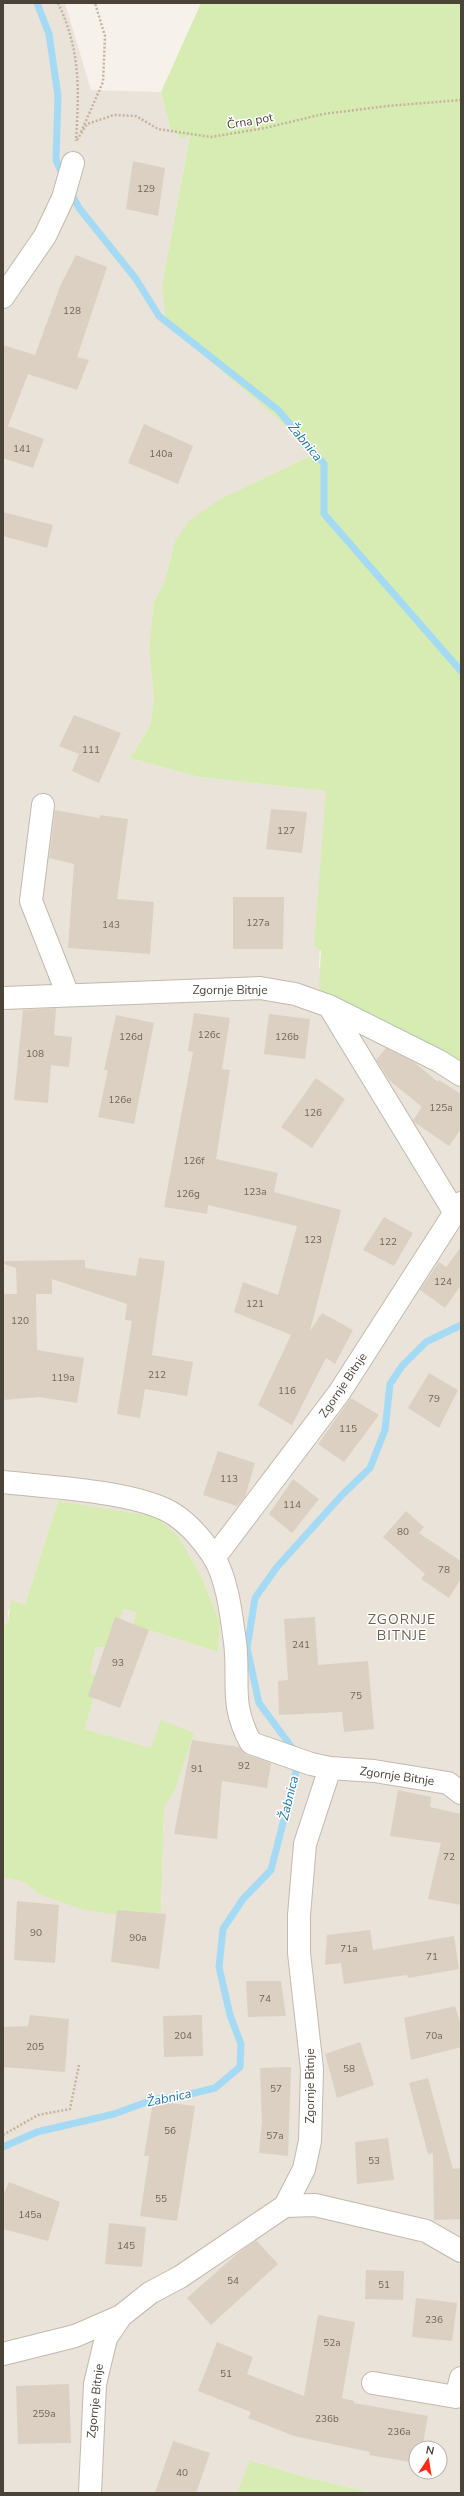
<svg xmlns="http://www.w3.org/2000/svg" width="464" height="2496" viewBox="0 0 464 2496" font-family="'Nunito Sans',sans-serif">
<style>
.residential{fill:#eae3d9;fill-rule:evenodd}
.green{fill:#d6ecb2}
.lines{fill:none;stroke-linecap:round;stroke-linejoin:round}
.stream{stroke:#a5daf5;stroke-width:7}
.building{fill:#dcd0c2}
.minor-casing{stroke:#c3b9ac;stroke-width:24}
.path{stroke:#c5b49d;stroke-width:2.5;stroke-dasharray:2 2;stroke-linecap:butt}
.minor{stroke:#fff;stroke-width:22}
.labels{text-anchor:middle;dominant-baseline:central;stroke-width:3;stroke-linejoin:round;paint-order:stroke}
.number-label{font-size:10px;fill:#6f665a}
.street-label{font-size:12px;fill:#4b4238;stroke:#fff}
.water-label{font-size:13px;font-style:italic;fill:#2579a5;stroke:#fff}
.quarter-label{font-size:14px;letter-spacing:1px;fill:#6f5f4e;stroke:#fff}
</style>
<rect width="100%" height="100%" fill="#f6f2eb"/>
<!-- residential -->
<path class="residential" d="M3,3h62l26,87 70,2 9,36 20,6 -28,151 124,141 1,6 25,23 -92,44 -45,42 -11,42 -10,19 -5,46 5,51 -4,27 -20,32 69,19 127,14 -7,177 142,100v1425h-89l-74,-18 -47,-15 -14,33h-234v-616l21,5 15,12 122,18 3,-106 10,-14 -23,-44 -66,-19 14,-51 -9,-5 6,-26h10l4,-17 8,1 5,-22 13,3 -3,13 85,27 2,-30 -18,-44 -23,-41 -121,-36 -33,104 -17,5v12l-5,5zM416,2448h24v24h-24z"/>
<!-- green -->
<path class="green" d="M201,3h260v1065l-136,-74 -6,-7 2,-36 -7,-5 12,-155 -127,-14 -69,-19 20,-32 4,-27 -5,-51 5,-46 10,-19 11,-42 14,-20 31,-22 92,-44 -25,-24 -1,-5 -120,-104 -4,-37 28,-150 -8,4 -12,-11 -9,-36z
M58,1501l98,16 23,20 23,41 18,44 -2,30 -85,-27 3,-13 -13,-3 -5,22 -8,-1 -4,17h-10l-6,26 9,4 -14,52 66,19 10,-28 33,13 -20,59 -10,15 -3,105 -37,4 -39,-6 -46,-16 -15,-12 -21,-5v-250l5,-5 3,-22 14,5z
M250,2460l48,15 74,18h-135z"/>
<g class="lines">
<!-- stream -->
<path class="stream" d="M37,3l12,31 9,62 -2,64 7,16
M70,191l9,17 57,71 23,37 119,94 46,54v50l137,157
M3,2147l34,-15 77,-18 41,-15 23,-2 37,-9 25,-21 1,-23 -11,-29 -11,-48 4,-38 20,-30 28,-29 25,-98 -3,-23 -34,-46 -12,-55 8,-50 22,-31 65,-72 28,-27 15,-38 5,-46 12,-18 24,-24 35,-17"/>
</g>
<!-- building -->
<path class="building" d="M133,161l32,7 -7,48 -32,-7z
M76,255l31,12 -30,90 12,3 -12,30 -49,-16 -20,52 36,13 -11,29 -30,-10v-113l32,10 26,-71z
M144,424l49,22 -15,38 -50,-21z
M3,512l50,13 -6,23 -44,-12z
M74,715l47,18 -22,50 -27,-12 7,-17 -20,-8z
M271,809l36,3 -5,41 -36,-4z
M55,810l44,8 1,-3 28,4 -11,80 37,3 -4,52 -82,-6 6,-84 -25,-6z
M233,897h51l-1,52h-50z
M56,1008l-2,27 18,2 -3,30 -18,-2 -3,38 -34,-3 9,-90z
M194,1013l36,5 -8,51 8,1 -14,89 62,14 -4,19 67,18 -31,121 12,-18 31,17 -18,34 -9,-6 -34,67 -34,-20 33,-70 -57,-23 9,-30 35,13 19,-69 -89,-21 -1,9 -43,-7 29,-155 -5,-1z
M269,1014l41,5 -5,40 -41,-5z
M116,1015l38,8 -20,101 -36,-7 10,-47h-4z
M386,1048l28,14 24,20 1,-2 22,14v35l-12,17 -35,-24 -1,-2 9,-13 -33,-27 -13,-20z
M316,1078l29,21 -33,49 -31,-21z
M384,1217l29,16 -19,33 -31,-16z
M461,1247v38l-16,23 -25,-18 19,-28 7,5z
M139,1258l26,3 -13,94 41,7 -6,34 -42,-7 -5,29 -23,-4 15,-93 -7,-1 2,-16 -75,-25v15h-16l1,56 47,8 -7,45 -38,-6 -36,3v-106h14l-1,-26 -12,-4 1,-3 80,-1v8l51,8z
M429,1373l29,17 -19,38 -31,-20z
M351,1398l28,17 -35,47 -26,-18z
M218,1451l37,12 -10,34 -8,9 -34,-11z
M293,1479l26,20 -27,34 -23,-19z
M406,1511l18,16 -5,6 42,28v18l-12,19 -28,-19 4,-5 -42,-37z
M115,1617l34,13 -29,78 -32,-12z
M315,1617l3,48 50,-4 6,68 -30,3 -2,-20 -63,3 -1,-34 10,-1 -4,-61z
M192,1740l47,7 8,8 24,8 -4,25 -45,-7 -5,58 -43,-5z
M398,1790l33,7 -1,10 31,7v91l-33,-6 13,-56 -51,-7z
M17,1901l42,4 -4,58 -41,-3z
M117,1910l49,4 -7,55 -48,-7z
M370,1930l3,20 81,-14 5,33 -51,9 -1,-3 -63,9 -3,-21 -16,2 2,-30z
M246,1981h35l5,35 -38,1z
M455,2006l6,19v22l-50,13 -7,-42z
M30,2015l39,4 -4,53 -62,-5v-40l25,-1z
M202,2015l1,41 -39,1 -1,-41z
M360,2042l14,43 -37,13 -12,-44z
M291,2067l-3,89 -29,-3 3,-31 -2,-54z
M428,2078l25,91 8,-1v51l-27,1 -1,-67 -5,1 -19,-71z
M153,2101l42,5 -18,115 -37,-5 9,-60h-5z
M388,2138l6,42 -37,4 -2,-42z
M9,2182l51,20 -12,39 -45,-12v-33z
M109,2223l37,4 -4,40 -37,-3z
M256,2240l22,24 -67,61 -24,-27 51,-45z
M366,2270l38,1 -1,29 -38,-1z
M416,2298l41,5 -5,38 -40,-4z
M318,2315l37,7 -13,76 12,3v2l74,13 -6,32h-6v15l-47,-8 1,-3 -76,-16 -46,-18 3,-6 -53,-21 19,-49 36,15 -6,17 57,22z
M69,2384l2,59 -53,1 -2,-58z
M173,2441l37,12 -14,40h-41z"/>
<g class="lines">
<defs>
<path id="minor" d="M3,297l42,-61 18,-38 10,-35
M43,805l-12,96 37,94
M3,998l257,-10 35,6 34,12 110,55 22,14
M329,1006l126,207
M3,1482c44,5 137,9 172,33 15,10 29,27 39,42 14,25 17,57 21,85 5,41 -6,61 16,101l60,21 19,4 44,3 74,12 13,10
M214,1558l125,-165 122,-190
M285,2206l30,-1 111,26 35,20
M3,2354l72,-18 46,-20
M373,2383l83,14 5,-19
M90,2493l5,-109 11,-46 15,-22 29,-23 30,-16 105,-71 19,-37 6,-28 2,-72 -13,-116v-38l6,-71 25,-76"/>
</defs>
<!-- minor casing -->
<use href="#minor" class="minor-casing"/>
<!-- path -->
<path class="path" d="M58,3c23,48 21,87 18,138
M81,132l22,-50 2,-46 -10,-33
M77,140l10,-16 27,-9 22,1 22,13 53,8 54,-9 58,-14 64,-8 74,-6
M3,2135l35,-20 32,-6 9,-44"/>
<!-- minor -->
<use href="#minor" class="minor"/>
</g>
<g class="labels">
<!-- number labels -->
<g class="number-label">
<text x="146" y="189">129</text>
<text x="72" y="311">128</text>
<text x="22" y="449">141</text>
<text x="161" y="454">140a</text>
<text x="91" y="750">111</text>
<text x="286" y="831">127</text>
<text x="258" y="923">127a</text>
<text x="111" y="925">143</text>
<text x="209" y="1035">126c</text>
<text x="131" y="1037">126d</text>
<text x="287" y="1037">126b</text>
<text x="35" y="1054">108</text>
<text x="120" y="1100">126e</text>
<text x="441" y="1108">125a</text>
<text x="313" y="1113">126</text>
<text x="194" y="1161">126f</text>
<text x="255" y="1192">123a</text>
<text x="188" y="1194">126g</text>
<text x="313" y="1240">123</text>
<text x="388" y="1242">122</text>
<text x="443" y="1282">124</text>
<text x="255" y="1304">121</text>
<text x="20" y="1321">120</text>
<text x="157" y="1375">212</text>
<text x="63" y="1378">119a</text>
<text x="287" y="1391">116</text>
<text x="434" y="1399">79</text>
<text x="348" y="1429">115</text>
<text x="229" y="1479">113</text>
<text x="292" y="1505">114</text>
<text x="403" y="1532">80</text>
<text x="444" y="1570">78</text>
<text x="301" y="1645">241</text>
<text x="118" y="1663">93</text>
<text x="356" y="1696">75</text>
<text x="244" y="1766">92</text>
<text x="197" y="1769">91</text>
<text x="449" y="1857">72</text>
<text x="36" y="1933">90</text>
<text x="138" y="1938">90a</text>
<text x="349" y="1949">71a</text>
<text x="432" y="1957">71</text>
<text x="265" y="1999">74</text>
<text x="183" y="2036">204</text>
<text x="434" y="2036">70a</text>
<text x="35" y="2047">205</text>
<text x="349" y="2069">58</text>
<text x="276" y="2089">57</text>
<text x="170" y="2131">56</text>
<text x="275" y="2136">57a</text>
<text x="374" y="2161">53</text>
<text x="161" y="2199">55</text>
<text x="30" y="2215">145a</text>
<text x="126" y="2246">145</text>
<text x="233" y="2281">54</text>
<text x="384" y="2285">51</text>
<text x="434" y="2320">236</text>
<text x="332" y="2343">52a</text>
<text x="226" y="2374">51</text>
<text x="44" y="2414">259a</text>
<text x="327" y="2419">236b</text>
<text x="399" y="2432">236a</text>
<text x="182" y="2473">40</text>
</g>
<!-- street labels -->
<g class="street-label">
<text transform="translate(250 121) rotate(-10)">Črna pot</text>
<text x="230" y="990">Zgornje Bitnje</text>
<text transform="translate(343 1385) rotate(-56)">Zgornje Bitnje</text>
<text transform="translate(397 1776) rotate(8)">Zgornje Bitnje</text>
<text transform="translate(310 2086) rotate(-90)">Zgornje Bitnje</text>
<text transform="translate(95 2401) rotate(-84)">Zgornje Bitnje</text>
</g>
<!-- water labels -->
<g class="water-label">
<text transform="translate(305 442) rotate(50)">Žabnica</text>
<text transform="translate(289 1798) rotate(-76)">Žabnica</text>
<text transform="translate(169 2098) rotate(-12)">Žabnica</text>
</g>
<!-- quarter labels -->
<g class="quarter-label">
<text x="402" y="1619">ZGORNJE<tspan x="402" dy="16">BITNJE</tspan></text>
</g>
</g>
<!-- border -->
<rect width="464" height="2496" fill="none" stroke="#4b4238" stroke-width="8"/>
<!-- north arrow -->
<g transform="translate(428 2460) rotate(12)"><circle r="19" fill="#ffffff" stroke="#b7b3af"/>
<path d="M0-3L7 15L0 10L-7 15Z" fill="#ff2b19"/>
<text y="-6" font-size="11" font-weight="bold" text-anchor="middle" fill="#4b4238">N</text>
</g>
</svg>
